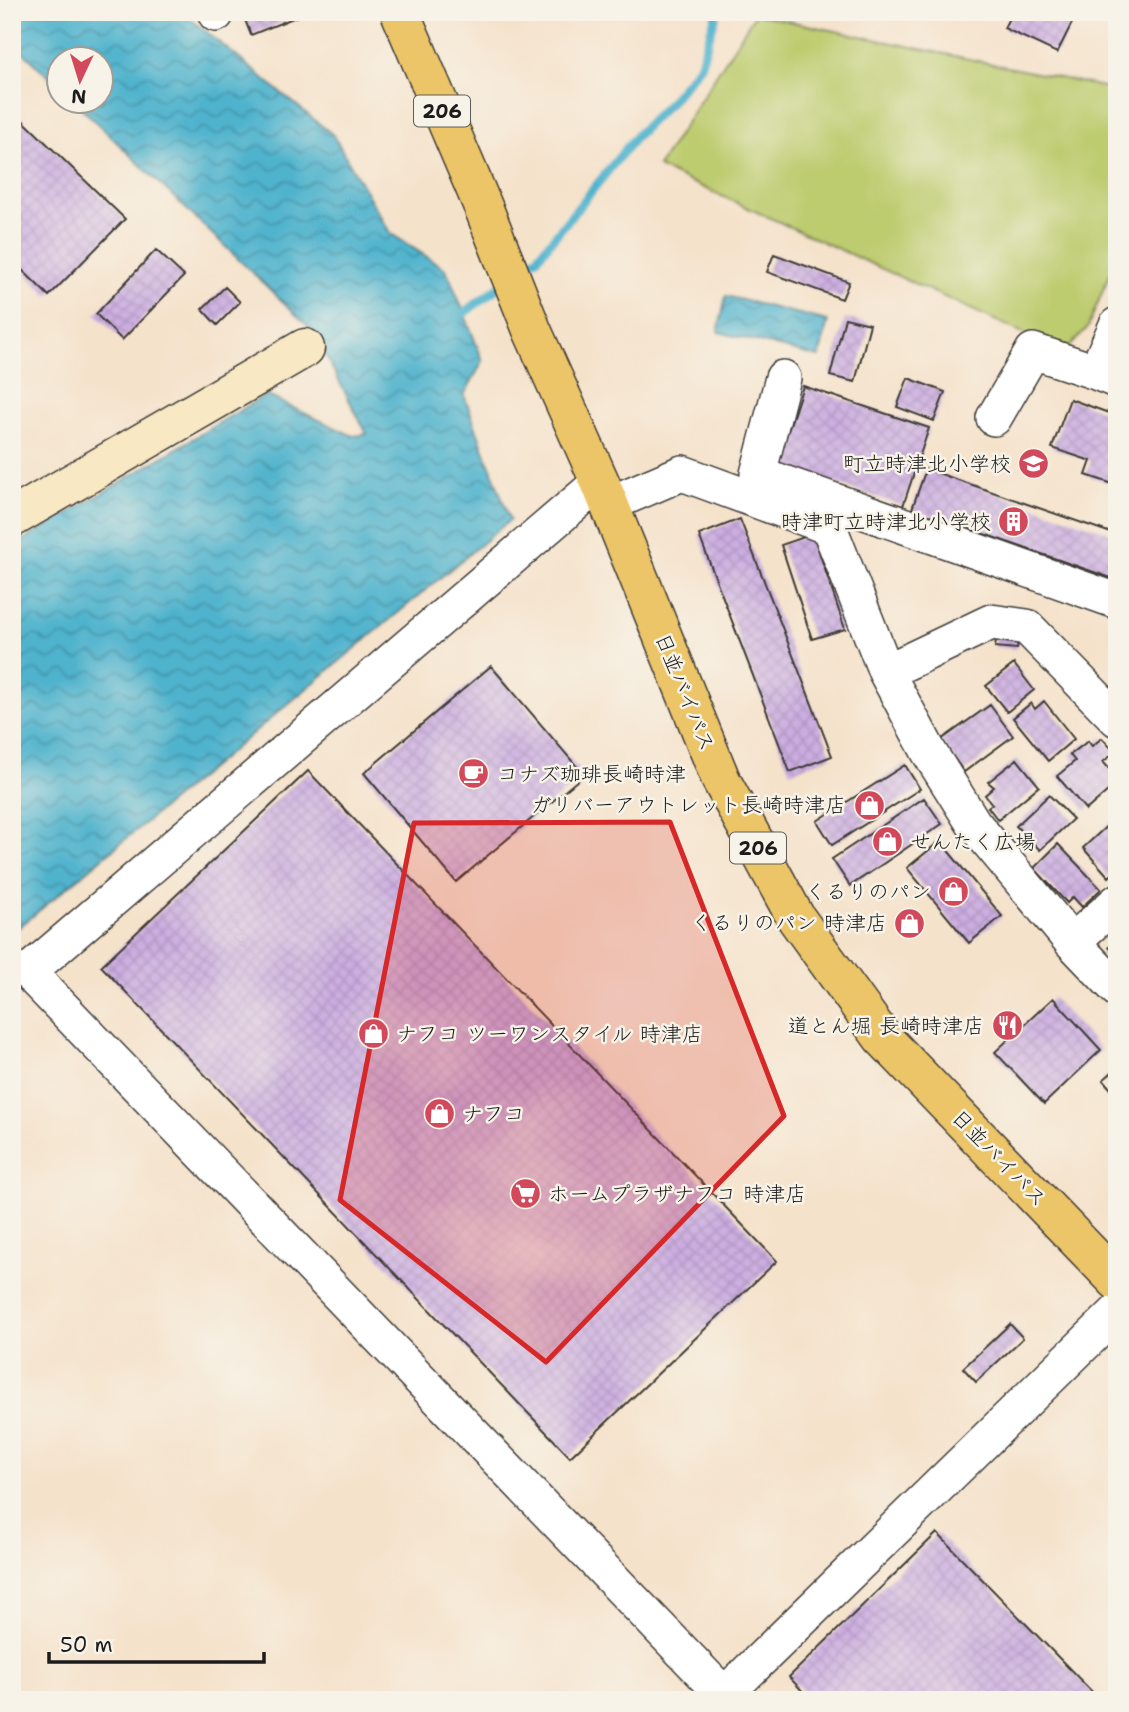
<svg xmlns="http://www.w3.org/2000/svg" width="1129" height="1712" viewBox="0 0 1129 1712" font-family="'Shantell Sans','Klee One',sans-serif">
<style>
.grass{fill:#becc6f;stroke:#6d7446;stroke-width:2}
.water{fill:url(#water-waves);stroke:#366874;stroke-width:2}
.pier{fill:#f5e2cb}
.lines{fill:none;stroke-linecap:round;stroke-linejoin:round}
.stream{stroke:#4fb3cd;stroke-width:9}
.building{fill:url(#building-cross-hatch)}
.street-casing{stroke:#3d3a36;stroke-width:38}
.secondary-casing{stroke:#3d3a36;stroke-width:41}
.highway-casing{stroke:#3d3a36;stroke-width:41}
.street{stroke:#fff;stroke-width:35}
.secondary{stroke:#f8e8c3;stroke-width:38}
.highway{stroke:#edc569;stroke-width:38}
.marked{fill:#d62828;fill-opacity:0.2;stroke:#d62828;stroke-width:5;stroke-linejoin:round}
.labels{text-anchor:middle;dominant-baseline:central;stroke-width:5;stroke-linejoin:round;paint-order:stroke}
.shield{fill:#f7f3e8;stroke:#5e5c59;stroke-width:2}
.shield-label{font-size:19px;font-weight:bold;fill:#1c1c1c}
.poi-label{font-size:21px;fill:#1c1c1c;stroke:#f7f3e8;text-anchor:end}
.street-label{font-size:21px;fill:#1c1c1c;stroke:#f7f3e8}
</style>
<defs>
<pattern id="water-waves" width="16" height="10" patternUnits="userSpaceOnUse" patternTransform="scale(1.75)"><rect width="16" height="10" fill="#4fb3cd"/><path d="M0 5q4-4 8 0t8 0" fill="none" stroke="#4191a6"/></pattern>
<pattern id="building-cross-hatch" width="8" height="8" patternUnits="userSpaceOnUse" patternTransform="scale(1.75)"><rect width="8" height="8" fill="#ccaee1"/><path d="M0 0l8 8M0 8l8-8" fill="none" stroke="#af95c0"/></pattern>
</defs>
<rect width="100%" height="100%" fill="#f7f3e8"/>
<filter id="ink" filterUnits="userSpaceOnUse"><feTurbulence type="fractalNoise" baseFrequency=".0143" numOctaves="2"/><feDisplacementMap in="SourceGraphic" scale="14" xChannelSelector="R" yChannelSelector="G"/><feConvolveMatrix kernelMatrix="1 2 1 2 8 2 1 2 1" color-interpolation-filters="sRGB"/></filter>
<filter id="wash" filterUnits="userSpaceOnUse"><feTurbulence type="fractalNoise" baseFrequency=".00686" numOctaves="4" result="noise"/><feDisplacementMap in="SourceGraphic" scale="28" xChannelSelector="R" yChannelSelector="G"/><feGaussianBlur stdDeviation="1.57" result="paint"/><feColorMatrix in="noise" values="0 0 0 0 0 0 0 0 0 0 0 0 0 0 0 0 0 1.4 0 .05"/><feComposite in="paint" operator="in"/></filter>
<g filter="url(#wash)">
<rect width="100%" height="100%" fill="#f5e2cb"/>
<!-- grass -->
<path class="grass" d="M755,14l362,76v166l-29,71 -23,25 -407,-185z"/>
<!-- water -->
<path class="water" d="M12,12h170l151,123 57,98 57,37 36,91 -19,34 46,125 -498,413v-386l254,-152 87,41 14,-2 -55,-104 -237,-228h27v-42h-42l-1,27 -47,-46z
M726,296l102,25 -9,36 -101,-25z"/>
<!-- pier -->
<path class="pier" d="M445,264l6,5 36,93z"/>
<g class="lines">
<!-- stream -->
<path class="stream" d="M519,271l19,-14 99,-122 32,-32 31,-37 17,-54
M455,320l50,-38"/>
</g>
<g id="blocks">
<!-- building -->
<path class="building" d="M242,12h66l-57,23z
M859,12h22v6l-22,-3z
M1012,12h60l1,9 -16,32 -53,-25z
M12,110l113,109 -76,77 -37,-36z
M156,250l28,26 -62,64 -26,-26z
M774,254l75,28 -7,17 -75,-27z
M225,287l15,15 -23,23 -15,-16z
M845,318l25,6 -15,58 -25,-6z
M908,378l37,14 -11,29 -37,-14z
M803,386l126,42 -26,78 -126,-42z
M1070,399l47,17 -1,69 -30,-10 5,-14 -39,-13z
M926,469l191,66v45l-205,-71z
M740,519l92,237 -42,16 -91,-237z
M813,534l32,95 -33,10 -31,-94z
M997,635l22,2 -2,12 -22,-2z
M1014,664l20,26 -27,22 -21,-26z
M491,666l93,109 -128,107 -92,-109z
M1044,701l30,38 -26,22 -35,-43 18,-15 4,6z
M990,705l23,31 -49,36 -23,-32z
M1102,738l13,14 -12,10 14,15v6l-31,27 -29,-34 18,-15 -5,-6 18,-14 4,5z
M1017,759l22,27 -41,34 -10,-13 4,-3 -7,-9 9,-8 -6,-5z
M905,765l15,24 -88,56 -15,-24z
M308,771l469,490 -207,196 -469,-491z
M1049,795l24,24 -33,31 -24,-24z
M924,798l18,26 -92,62 -18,-27z
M1110,823l7,7v40l-8,7 -26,-29z
M940,841l62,75 -33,27 -62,-75z
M1058,844l43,45 -19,18 -9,-10 -6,6 -33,-35z
M1117,940v16l-8,-9z
M1053,998l48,52 -57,54 -49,-52z
M1117,1068v28l-14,-16z
M1010,1324l13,14 -47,44 -13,-14z
M937,1533l163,167h-289l-22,-23z"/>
</g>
</g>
<g filter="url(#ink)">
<use href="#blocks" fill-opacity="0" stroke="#3d3a36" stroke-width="2"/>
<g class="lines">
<defs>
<path id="street" d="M216,14l1,-2
M783,378l-25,96 359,127
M1116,380l-20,-8 21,-47
M994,418l39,-67 63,21
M600,482l-572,490 701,728
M609,504l73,-31 147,54 57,145 43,80 45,72 98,118 45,47
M886,672l105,-50 36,5 90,92
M1072,942l45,-40
M719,1700l398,-388"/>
<path id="secondary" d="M12,518l293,-170"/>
<path id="highway" d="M400,12l84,197 48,121 68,152 121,298 75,138 86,119 235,244"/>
</defs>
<!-- street casing -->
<use href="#street" class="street-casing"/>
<!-- secondary casing -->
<use href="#secondary" class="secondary-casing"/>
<!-- highway casing -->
<use href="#highway" class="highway-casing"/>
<!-- street -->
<use href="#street" class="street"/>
<!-- secondary -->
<use href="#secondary" class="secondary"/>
<!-- highway -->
<use href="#highway" class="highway"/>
</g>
</g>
<!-- marked area -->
<path class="marked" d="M670,822l114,294 -238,246 -206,-162 74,-377z"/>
<!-- icons -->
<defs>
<symbol id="school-disc" viewBox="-11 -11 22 22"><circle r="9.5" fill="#d1495b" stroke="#f7f3e8"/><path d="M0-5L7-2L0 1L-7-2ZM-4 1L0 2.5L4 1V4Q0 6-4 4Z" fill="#fff"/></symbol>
<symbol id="building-disc" viewBox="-11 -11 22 22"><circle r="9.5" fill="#d1495b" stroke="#f7f3e8"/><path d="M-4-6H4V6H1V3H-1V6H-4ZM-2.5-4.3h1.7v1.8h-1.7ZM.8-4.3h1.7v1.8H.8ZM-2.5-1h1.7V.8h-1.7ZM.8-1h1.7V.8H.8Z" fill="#fff"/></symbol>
<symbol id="cafe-disc" viewBox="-11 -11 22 22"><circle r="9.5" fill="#d1495b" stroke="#f7f3e8"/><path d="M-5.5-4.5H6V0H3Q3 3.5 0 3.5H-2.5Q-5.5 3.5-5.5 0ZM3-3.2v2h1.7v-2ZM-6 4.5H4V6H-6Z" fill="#fff"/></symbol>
<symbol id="shop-disc" viewBox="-11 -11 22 22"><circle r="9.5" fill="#d1495b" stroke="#f7f3e8"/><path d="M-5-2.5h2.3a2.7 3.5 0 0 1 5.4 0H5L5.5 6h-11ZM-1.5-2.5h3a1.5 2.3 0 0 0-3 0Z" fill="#fff"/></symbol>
<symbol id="restaurant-disc" viewBox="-11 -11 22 22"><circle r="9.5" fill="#d1495b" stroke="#f7f3e8"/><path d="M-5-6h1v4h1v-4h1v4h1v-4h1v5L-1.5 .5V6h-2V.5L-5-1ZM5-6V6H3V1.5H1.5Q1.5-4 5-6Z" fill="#fff"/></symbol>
<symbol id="supermarket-disc" viewBox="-11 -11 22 22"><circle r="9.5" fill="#d1495b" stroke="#f7f3e8"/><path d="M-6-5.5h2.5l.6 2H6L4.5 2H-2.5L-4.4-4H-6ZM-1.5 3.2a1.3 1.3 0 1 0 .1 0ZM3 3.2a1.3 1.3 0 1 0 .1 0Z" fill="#fff"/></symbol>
</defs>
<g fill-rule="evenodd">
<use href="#school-disc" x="1016" y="446" width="35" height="35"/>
<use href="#building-disc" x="996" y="504" width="35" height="35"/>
<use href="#cafe-disc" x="456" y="756" width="35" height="35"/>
<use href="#shop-disc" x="852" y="788" width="35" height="35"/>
<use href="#shop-disc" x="870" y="824" width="35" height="35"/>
<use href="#shop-disc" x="936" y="874" width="35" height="35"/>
<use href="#shop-disc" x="892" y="906" width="35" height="35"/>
<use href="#restaurant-disc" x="990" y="1008" width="35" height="35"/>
<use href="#shop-disc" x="356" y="1016" width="35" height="35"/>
<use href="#shop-disc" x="422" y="1096" width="35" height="35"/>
<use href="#supermarket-disc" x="508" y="1176" width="35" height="35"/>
</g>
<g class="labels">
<!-- shield labels -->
<g class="shield">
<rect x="414" y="95.5" width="56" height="31" rx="5"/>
<rect x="730" y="832.5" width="56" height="31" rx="5"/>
</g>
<g class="shield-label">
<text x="442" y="111">206</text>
<text x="758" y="848">206</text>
</g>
<!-- poi labels -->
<g class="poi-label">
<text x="1011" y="464">町立時津北小学校</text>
<text x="991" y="522">時津町立時津北小学校</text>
<text x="497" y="774" text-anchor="start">コナズ珈琲長崎時津</text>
<text x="846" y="805">ガリバーアウトレット長崎時津店</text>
<text x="910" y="842" text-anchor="start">せんたく広場</text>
<text x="931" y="892">くるりのパン</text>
<text x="887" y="923">くるりのパン 時津店</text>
<text x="984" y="1026">道とん堀 長崎時津店</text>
<text x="396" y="1034" text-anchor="start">ナフコ ツーワンスタイル 時津店</text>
<text x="462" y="1114" text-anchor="start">ナフコ</text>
<text x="548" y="1194" text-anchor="start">ホームプラザナフコ 時津店</text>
</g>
<!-- street labels -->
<g class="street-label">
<text transform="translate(685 692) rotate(68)">日並バイパス</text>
<text transform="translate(999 1158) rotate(46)">日並バイパス</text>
</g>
</g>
<!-- margin -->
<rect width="1129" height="1712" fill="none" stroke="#f7f3e8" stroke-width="42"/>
<!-- north arrow -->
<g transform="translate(80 80) rotate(184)"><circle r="33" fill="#f7f3e8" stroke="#9f9d96" stroke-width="2"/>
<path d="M0-5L12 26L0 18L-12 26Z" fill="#d1495b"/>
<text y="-10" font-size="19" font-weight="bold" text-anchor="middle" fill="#1c1c1c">N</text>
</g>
<!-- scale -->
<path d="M49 1652v10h215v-10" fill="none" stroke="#1c1c1c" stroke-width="3.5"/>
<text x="60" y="1652" font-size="21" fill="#1c1c1c" stroke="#f7f3e8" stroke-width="5" paint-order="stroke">50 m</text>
</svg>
